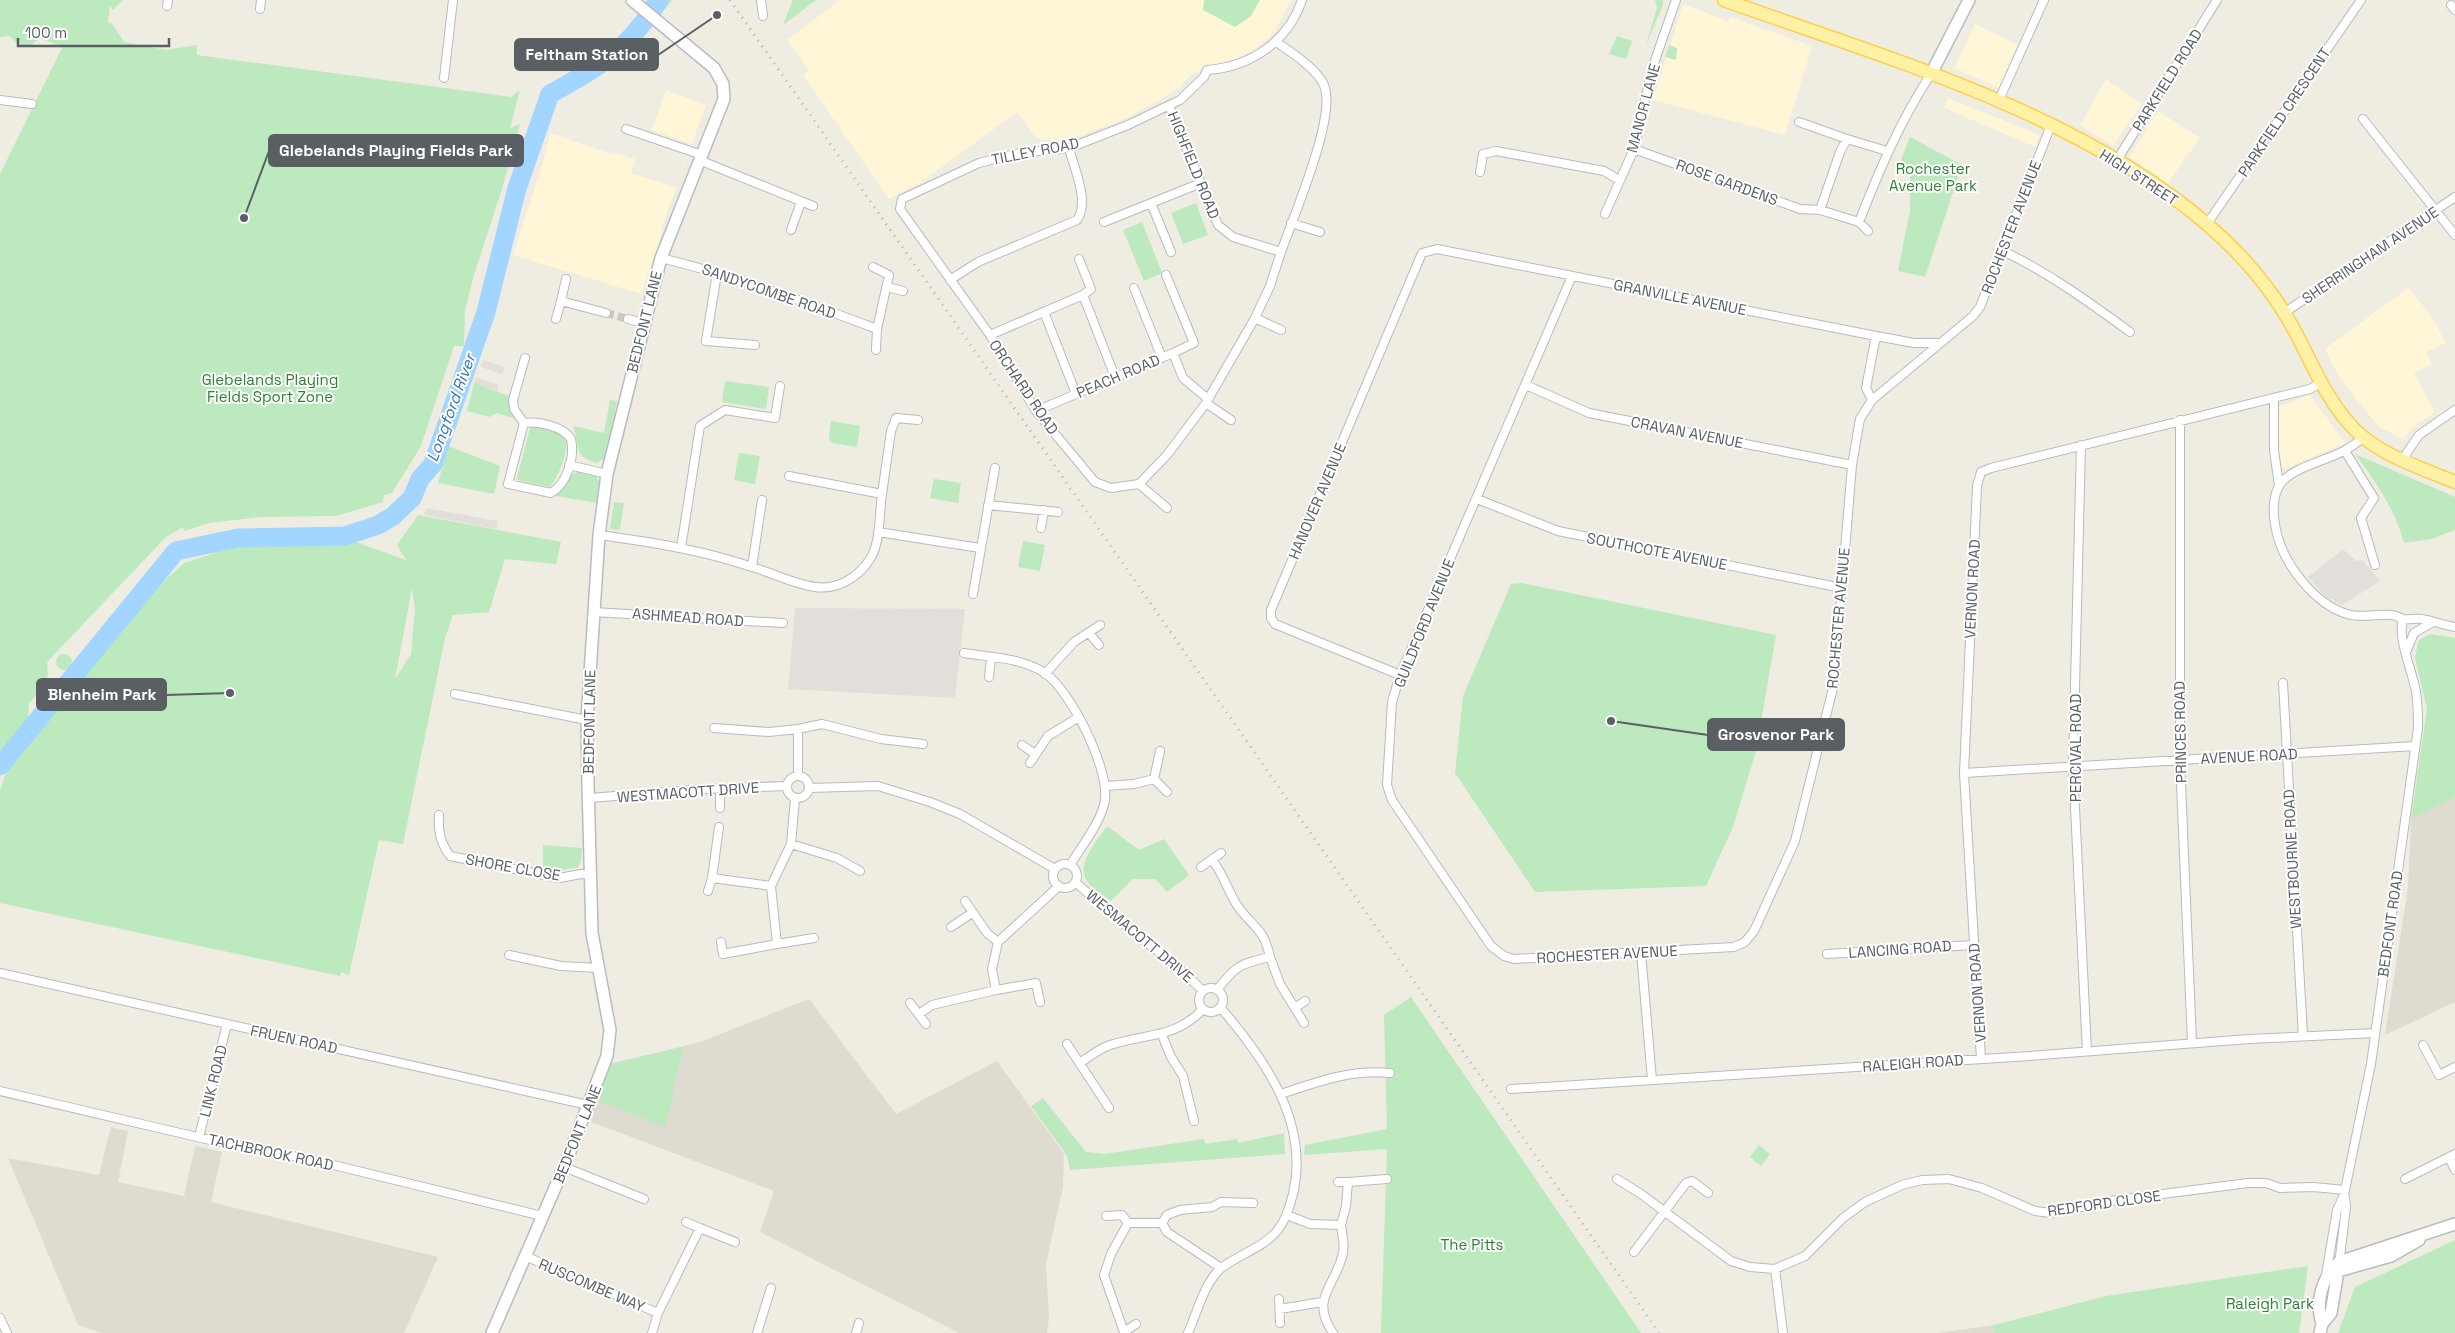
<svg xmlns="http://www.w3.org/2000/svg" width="2455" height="1333" viewBox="0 0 2455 1333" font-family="'Space Grotesk',sans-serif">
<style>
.commercial{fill:#fff6d7}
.industrial{fill:#e2dfda}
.education{fill:#dedbd1}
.green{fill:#bce9bd;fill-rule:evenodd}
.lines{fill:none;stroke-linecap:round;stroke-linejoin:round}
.river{stroke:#a2d5ff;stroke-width:19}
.street-tunnel{stroke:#cac9c2;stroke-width:8;stroke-dasharray:8 4;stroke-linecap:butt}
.street-casing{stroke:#b7bac0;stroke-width:10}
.secondary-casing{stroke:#b8bcc2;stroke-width:14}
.primary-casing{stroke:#fdcf4c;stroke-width:15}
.street{stroke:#fff;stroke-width:8}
.secondary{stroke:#fff;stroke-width:11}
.primary{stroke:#fff2a7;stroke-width:12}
.rail{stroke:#b4b5b5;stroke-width:3;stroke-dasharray:1 6;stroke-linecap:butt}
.labels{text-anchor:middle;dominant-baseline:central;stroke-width:4;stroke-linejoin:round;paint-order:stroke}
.street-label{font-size:15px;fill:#5a5f64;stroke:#fff}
.park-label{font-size:15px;fill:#2c8231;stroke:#fff}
.water-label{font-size:16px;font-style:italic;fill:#3674ba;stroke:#fff}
.leader{fill:none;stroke:#5a5f64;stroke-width:2}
.callout-dot{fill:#5a5f64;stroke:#fff;stroke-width:2}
.callout{fill:#5a5f64;stroke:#5a5f64;stroke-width:2}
.callout-label{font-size:16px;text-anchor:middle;font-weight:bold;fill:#fff}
</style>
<rect width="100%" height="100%" fill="#efece2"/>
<!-- commercial -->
<path class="commercial" d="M840,0h451l-16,31 -18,17 -20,11 -26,6 -20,10 -13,14 -51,29 -55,21 -30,1 -7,-4 -18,-24 -96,70 -32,17 -86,-124 6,-5 -22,-30z
M1683,4l45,17 2,-4 82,29 -27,89 -132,-35z
M1975,24l43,21 -19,43 -45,-20z
M2106,79l36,25 -29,42 -33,-21z
M666,90l40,15 -45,124 2,1 -22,64 -128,-39 32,-99 5,-23 64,22 1,-2 20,6 -4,14 45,14 15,-43 -39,-14z
M1948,98l92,37 -5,12 -91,-39z
M2158,111l42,27 -33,46 -38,-27z
M2408,288l22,26 16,29 -20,9 6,12 -18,9 21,39 -22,15 -10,12 -24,-12 -39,-48 -15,-30z
M2310,395l35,48 -61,26 -4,-3 -2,-59z"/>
<!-- industrial -->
<path class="industrial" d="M483,360l22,7 -3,7 -21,-7z
M476,377l23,8 -2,6 -23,-8z
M426,508l72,13 -2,8 -72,-14z
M2343,549l13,12 6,-1 18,21 -38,24 -18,-10 -16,-18z
M795,608l170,1 -10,89 -167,-9z"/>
<!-- education -->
<path class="education" d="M2455,797v205l-70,33 23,-147 3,-69z
M809,999l87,115 101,-53 67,93 -1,33 -17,77 3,53 -2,16h-88l-199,-101 14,-41 -185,-70 21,-57 90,-22z
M111,1127l17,4 -10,51 66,14 11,-50 27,6 -11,50 227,55 -34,76h-302l-24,-8 -70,-167 91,17z
M1994,1325v8h-56z"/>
<!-- green -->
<path class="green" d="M0,0h123l-10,10 -3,-5 -2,17 5,3 11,17 42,8 31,-5v10l314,42 9,-7 -10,38 10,-4 -18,65 -28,86 -9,35 -1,36h-10l-33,100 -29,47 -8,2 -1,7 -47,14 -75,1 -52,6 -25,8 -1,-4 -17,10 -119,125 1,13 -7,14 -12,14 -1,17 -28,32v-578l62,-126 -4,-3 -18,-7 -10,8 -13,-2 -7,-8 -10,1z
M646,0h26l-7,9h-9z
M793,0h23l-33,25z
M1204,0h56l-9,16 -16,11 -32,-17z
M1655,0h8v5l-17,40 11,-37z
M1617,36l15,5 -6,18 -17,-5z
M1669,45l8,3 -1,12 -11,-3z
M1910,137l52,28 -37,112 -27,-6 12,-60v-37l-9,-14z
M1196,203l12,32 -25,9 -12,-31z
M1142,222l20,51 -18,8 -21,-51z
M725,381l44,6 -3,22 -44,-7z
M474,383l35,13 13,25 -25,-8 -8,4 -22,-6z
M610,400l7,1 -11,56 -9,6c-25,-7 -16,-16 -24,-37l31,7z
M831,421l29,5 -3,21 -25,-4 -3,-5z
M531,424l18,4 17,8c3,13 -7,41 -16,51l-32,-7 -1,-2z
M448,446l52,20 -6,28 -56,-11z
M739,453l21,3 -5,28 -21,-4z
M2355,454l100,43v33l-24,9 -27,4c-9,-34 -28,-61 -49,-89z
M578,471l18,4 4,8 -3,20 -42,-7 16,-21z
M934,479l27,4 -3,20 -28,-5z
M614,502l10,1 -4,27 -10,-1z
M418,515l143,27 -5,22 -51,-5 -16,53 -36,3 -8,23 -42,206 -24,-4 -30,135 -8,-3 -1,4 -340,-73v-113l6,-17 121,-159 57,-51 56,-18 107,-6 59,21 -9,-15zM412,588l3,21 -4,45 -16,25z
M1023,541l22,4 -5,26 -22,-4z
M1522,583l254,52 -20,116 -23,76 -27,59 -171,6 -80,-119 8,-77 48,-112z
M2430,634l25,4v159l-44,22 16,-110 -12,-51 3,-17z
M56 662a8 8 0 1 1 16 0a8 8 0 1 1-16 0Z
M1107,826l32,24 25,-11 25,36 -22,17 -12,-13h-22l-22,22c-7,-5 -20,-12 -24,-20 -12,-17 11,-41 20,-55z
M543,845l39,3 -1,13 -3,6 -15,3 -20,-3z
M1411,997l230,336h-260l6,-184 -83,6 1,-10 82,-16 -3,-114z
M683,1047l-18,80 -68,-27 13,-36z
M1043,1098l43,54 19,2 99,-15 1,5 32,-5 1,4 46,-10 1,21 -215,16 -3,-14 -36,-50z
M1759,1145l11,9 -9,12 -11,-9z
M2455,1240v93h-117l17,-46z
M2308,1266l-9,67h-305v-8l112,-29z"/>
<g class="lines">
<!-- river -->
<path class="river" d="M0,766l176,-215 62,-13 107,-2 33,-11 15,-9 19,-18 8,-19 13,-15 53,-152 31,-124 33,-94c52,-29 76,-42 109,-94"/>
<!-- street-tunnel -->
<path class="street-tunnel" d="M606,313l22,6"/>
<defs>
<path id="street" d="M761,0l2,16
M2451,5l4,5
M167,6l1,-6
M260,9l1,-9
M444,78l9,-78
M0,100l32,4
M1998,102l46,-102
M1169,106l49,119 15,12 48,15c12,-34 54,-132 44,-164 -5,-17 -34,-36 -49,-46
M2363,119l92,116
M1799,122l48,17
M626,129l76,26
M1634,149l166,60 20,1
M1887,151l-40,-12 -7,13 -20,58 39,12c20,-51 41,-101 72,-148
M699,160l114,46
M2117,160l100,-160
M1480,172l3,-18 13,-3 108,20 15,9
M1151,203l20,49
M1605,214l29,-65 18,-80 24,-69
M1104,222l97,-39
M1859,222l9,9
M1291,223l29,9
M2207,224l154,-224
M791,230l10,-28
M2003,251c46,22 86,51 127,81
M1281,252l-11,34 -15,32 -49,85 -39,52 -28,29 -28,4 -16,-6 -59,-71 -46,-76 -90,-126 2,-10 77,-36 40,-10 50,-5 59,-23 52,-25 24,-23 3,-7c43,-3 81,-28 95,-70
M661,258c74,18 144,44 216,71
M873,267l16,8 -12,54 -1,21
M717,273l-11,68 49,4
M1166,275l28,68 -21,10
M1572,276l-172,399 -8,27 -5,83 5,15 99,146 13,10 10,3 220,-12 11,-5 9,-11 41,-90 39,-157 18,-219 8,-46 12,-19 101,-84 7,-9 71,-182
M566,279l-5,22 45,12
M950,280l28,-18 99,-42c13,-18 -3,-52 -8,-72
M887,287l16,4
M1134,288l28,70
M1083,295l32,82
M1044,312l32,82
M2284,313l171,-116
M1255,318l26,12
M556,319l5,-18
M628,319l16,4
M990,335l93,-40 8,-6 -12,-30
M1526,385l63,28 263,52
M2274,399v51l5,36
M1872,400l-6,-12 10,-52
M1206,403l25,17
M1036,411l137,-58 10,25 25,21
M2180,420v340l12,283
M524,423c14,-2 39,3 47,16 4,18 -4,45 -20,54l-43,-9 16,-61 -10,-14 -1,-9 12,-42
M2363,437c-23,24 -65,25 -82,46 -10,13 -8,35 -4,51 8,32 38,70 70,80 15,5 30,-1 45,1 4,0 7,3 11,4 6,1 13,-1 19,0 11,2 22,6 33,8
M2081,445l-8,322 14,284
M2345,451l29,47 -13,20 14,47
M2402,460l17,-25 36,-25
M569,465l38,9
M1139,484l28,24
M882,494l9,-63 5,-13 22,2
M1477,499l81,32 284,57
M988,505l70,7
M1041,528l3,-18
M878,532l102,16
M599,535c51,7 103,15 153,32l10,-67
M681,548l19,-122 25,-16 50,8 5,-32
M752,567c20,6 42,17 63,20 22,3 43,-9 55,-28 11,-17 9,-45 12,-65l-93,-18
M973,594l22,-126
M593,612l190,11
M1089,633l10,12
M2407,650l7,-17 19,-11
M964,653c26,4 58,5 81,20 26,18 68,101 59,132 -6,21 -22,41 -34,60
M1045,674l29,-32 26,-17
M1400,675l-125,-51 -4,-6v-8l151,-357 15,-4 439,87 38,7h24
M989,677l2,-19
M2283,683l20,353
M455,694l132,26
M714,728l55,4 29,-3 24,-5 59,15 42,5
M798,729v47
M1022,745l13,9
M1030,763l18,-27 31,-19
M1964,773l451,-27
M787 787a11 11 0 1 1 22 0a11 11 0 1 1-22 0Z
M1154,779l6,-28
M1106,786l28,-2 20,-5 13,13
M720,788v20
M809,788l69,-2 52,16 30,12 95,55
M590,798l114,-9 82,-3
M795,798l-4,46 -20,42 6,58 37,-6
M439,815c-1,16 1,27 11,41l109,22 22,-4 10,1
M791,844l46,14 23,13
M1212,860c12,14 16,33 27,48 15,20 25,21 31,49 -30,7 -34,8 -53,33
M1053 876a12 12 0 1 1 24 0a12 12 0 1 1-24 0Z
M1201,867l20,-14
M712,878l59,8
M1075,882l59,51 41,31 28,27
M708,891l4,-13 7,-51
M965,901l22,32 11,9
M951,927l21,-14
M721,942l2,12 54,-10
M1641,952l11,128
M1827,954l146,-9
M509,955l52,11 38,2
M1270,957l10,27 24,39
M0,973l588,132
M1199 1000a12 12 0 1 1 24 0a12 12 0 1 1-24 0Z
M1040,1002l-4,-19 -40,7 -4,-21 6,-27 61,-56
M910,1003l16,21
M1295,1008l10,-7
M919,1014l13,-9 64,-15
M1162,1035l9,22 12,19 11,45
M1067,1044l42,64
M2423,1045l16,30 16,-8
M1981,1059l-17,-286 13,-287 4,-14 10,-4 319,-79 12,-7
M1080,1063c10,-7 19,-14 30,-18 36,-12 65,-6 93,-36
M1511,1089l519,-33 219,-17 126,-6
M0,1091l210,49 103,20 229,56
M1281,1094c36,-12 70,-25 109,-21
M199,1137l28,-113
M2449,1157l6,13
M564,1167l80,32
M1617,1179l24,15 90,67 19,6 25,2 30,-13 38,-38 22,-16 37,-17 20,-5 27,-1 33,9 53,23 16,2 65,-13 132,-17h18l14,5 34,-1 31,3
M2405,1179l50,-25
M1338,1182h10
M1287,1215l23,9 31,1c1,9 4,19 2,28 -7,33 -34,45 -10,80
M1106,1216l16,-1 6,8
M686,1222l14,6
M1162,1223l5,-8 13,-5 32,-3 9,-5 32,1
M1341,1225l5,-19 2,-24 39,-3
M1634,1252l52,-69 6,-2 16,12
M525,1256l133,57 -6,20
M2339,1265l7,-58 -1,-10
M1775,1269l8,64
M2326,1275l11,-65 7,-15 27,-131 47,-336c0,-12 0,-24 -2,-36 -3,-20 -19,-53 -13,-73
M1279,1299l1,24
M1280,1309l42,-7
M658,1313l42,-85 35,14
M0,1318l7,15
M1136,1324l-12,8 -20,-57 7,-21 17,-31h34l5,9 54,36
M757,1333l14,-45
M856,1333l3,-10
M1188,1333c9,-20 16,-49 32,-64 17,-14 43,-21 57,-38 9,-11 12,-23 16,-37 17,-72 -29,-136 -73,-187"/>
<path id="secondary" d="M1931,74l38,-74
M2322,1324c-7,-22 0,-47 17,-62l116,-38
M492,1333l72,-166 43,-111 3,-26 -18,-97 -4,-149 -1,-64 12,-185 8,-61 54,-216 63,-159 -1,-15 -9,-16 -82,-68
M2320,1333l2,-9 9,-11 7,-42 53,-15 28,-16"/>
<path id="primary" d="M1724,0c159,57 354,112 484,225 29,25 56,55 77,89 23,37 38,84 70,116 27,26 66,38 100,52"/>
</defs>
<!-- street casing -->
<use href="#street" class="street-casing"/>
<!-- secondary casing -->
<use href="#secondary" class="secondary-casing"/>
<!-- primary casing -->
<use href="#primary" class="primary-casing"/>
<!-- street -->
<use href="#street" class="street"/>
<!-- secondary -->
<use href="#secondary" class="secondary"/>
<!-- primary -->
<use href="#primary" class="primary"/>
<!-- rail -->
<path class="rail" d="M730,0l929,1333"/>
</g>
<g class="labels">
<!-- street labels -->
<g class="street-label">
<text transform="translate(2167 80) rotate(-58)">PARKFIELD ROAD</text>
<text transform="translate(1643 108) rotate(-75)">MANOR LANE</text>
<text transform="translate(2284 112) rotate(-56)">PARKFIELD CRESCENT</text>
<text transform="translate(1035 151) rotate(-11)">TILLEY ROAD</text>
<text transform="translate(1194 165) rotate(68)">HIGHFIELD ROAD</text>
<text transform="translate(2139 177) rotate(33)">HIGH STREET</text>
<text transform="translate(1727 182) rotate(20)">ROSE GARDENS</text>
<text transform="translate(2011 227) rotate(-69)">ROCHESTER AVENUE</text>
<text transform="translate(2370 255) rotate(-34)">SHERRINGHAM AVENUE</text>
<text transform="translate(769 291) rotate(19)">SANDYCOMBE ROAD</text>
<text transform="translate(1680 297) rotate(11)">GRANVILLE AVENUE</text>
<text transform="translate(644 322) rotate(-76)">BEDFONT LANE</text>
<text transform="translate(1118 376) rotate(-23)">PEACH ROAD</text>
<text transform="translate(1024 387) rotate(56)">ORCHARD ROAD</text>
<text transform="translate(1687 432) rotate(11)">CRAVAN AVENUE</text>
<text transform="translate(1317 501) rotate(-67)">HANOVER AVENUE</text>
<text transform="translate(1657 551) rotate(11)">SOUTHCOTE AVENUE</text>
<text transform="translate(1972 589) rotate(-87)">VERNON ROAD</text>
<text transform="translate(688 617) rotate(4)">ASHMEAD ROAD</text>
<text transform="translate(1838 618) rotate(-85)">ROCHESTER AVENUE</text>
<text transform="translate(1424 623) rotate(-68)">GUILDFORD AVENUE</text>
<text transform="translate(589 722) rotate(-89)">BEDFONT LANE</text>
<text transform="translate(2180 732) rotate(-91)">PRINCES ROAD</text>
<text transform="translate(2075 748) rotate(-90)">PERCIVAL ROAD</text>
<text transform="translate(2249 756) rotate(-3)">AVENUE ROAD</text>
<text transform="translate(688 792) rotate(-4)">WESTMACOTT DRIVE</text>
<text transform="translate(2292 859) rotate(-93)">WESTBOURNE ROAD</text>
<text transform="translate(513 867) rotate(10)">SHORE CLOSE</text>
<text transform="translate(2390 924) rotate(-82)">BEDFONT ROAD</text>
<text transform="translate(1140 936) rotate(40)">WESMACOTT DRIVE</text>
<text transform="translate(1900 949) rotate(-4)">LANCING ROAD</text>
<text transform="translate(1607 954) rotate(-3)">ROCHESTER AVENUE</text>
<text transform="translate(1977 993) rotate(-94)">VERNON ROAD</text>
<text transform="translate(294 1039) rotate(12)">FRUEN ROAD</text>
<text transform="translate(1913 1063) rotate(-4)">RALEIGH ROAD</text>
<text transform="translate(213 1081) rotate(-76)">LINK ROAD</text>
<text transform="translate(577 1134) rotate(-68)">BEDFONT LANE</text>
<text transform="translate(271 1152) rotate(12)">TACHBROOK ROAD</text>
<text transform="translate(2104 1203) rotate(-8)">REDFORD CLOSE</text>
<text transform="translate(592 1285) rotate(23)">RUSCOMBE WAY</text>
</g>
<!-- park labels -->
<g class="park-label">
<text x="1933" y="168">Rochester<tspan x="1933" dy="17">Avenue Park</tspan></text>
<text x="270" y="379">Glebelands Playing<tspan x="270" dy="17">Fields Sport Zone</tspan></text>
<text x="1472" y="1244">The Pitts</text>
<text x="2270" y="1303">Raleigh Park</text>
</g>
<!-- water labels -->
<g class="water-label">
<text transform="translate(451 408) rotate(-70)">Longford River</text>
</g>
</g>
<!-- callouts -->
<path class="leader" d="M717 15L658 55M244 218L269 151M230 693L166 695M1611 721L1708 735"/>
<g class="callout-dot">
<circle cx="717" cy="15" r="5"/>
<circle cx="244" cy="218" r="5"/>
<circle cx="230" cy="693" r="5"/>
<circle cx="1611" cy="721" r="5"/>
</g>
<g class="callout">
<rect x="515" y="39" width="143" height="31" rx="5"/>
<rect x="269" y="135" width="254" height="31" rx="5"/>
<rect x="37" y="679" width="129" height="31" rx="5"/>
<rect x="1708" y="719" width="136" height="31" rx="5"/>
</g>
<g class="callout-label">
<text x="587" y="60">Feltham Station</text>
<text x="396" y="156">Glebelands Playing Fields Park</text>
<text x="102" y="700">Blenheim Park</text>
<text x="1776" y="740">Grosvenor Park</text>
</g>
<!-- scale -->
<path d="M18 38v8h151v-8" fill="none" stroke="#5a5f64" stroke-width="2.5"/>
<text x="25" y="38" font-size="15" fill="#5a5f64" stroke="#ffffff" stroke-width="4" paint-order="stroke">100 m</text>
</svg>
